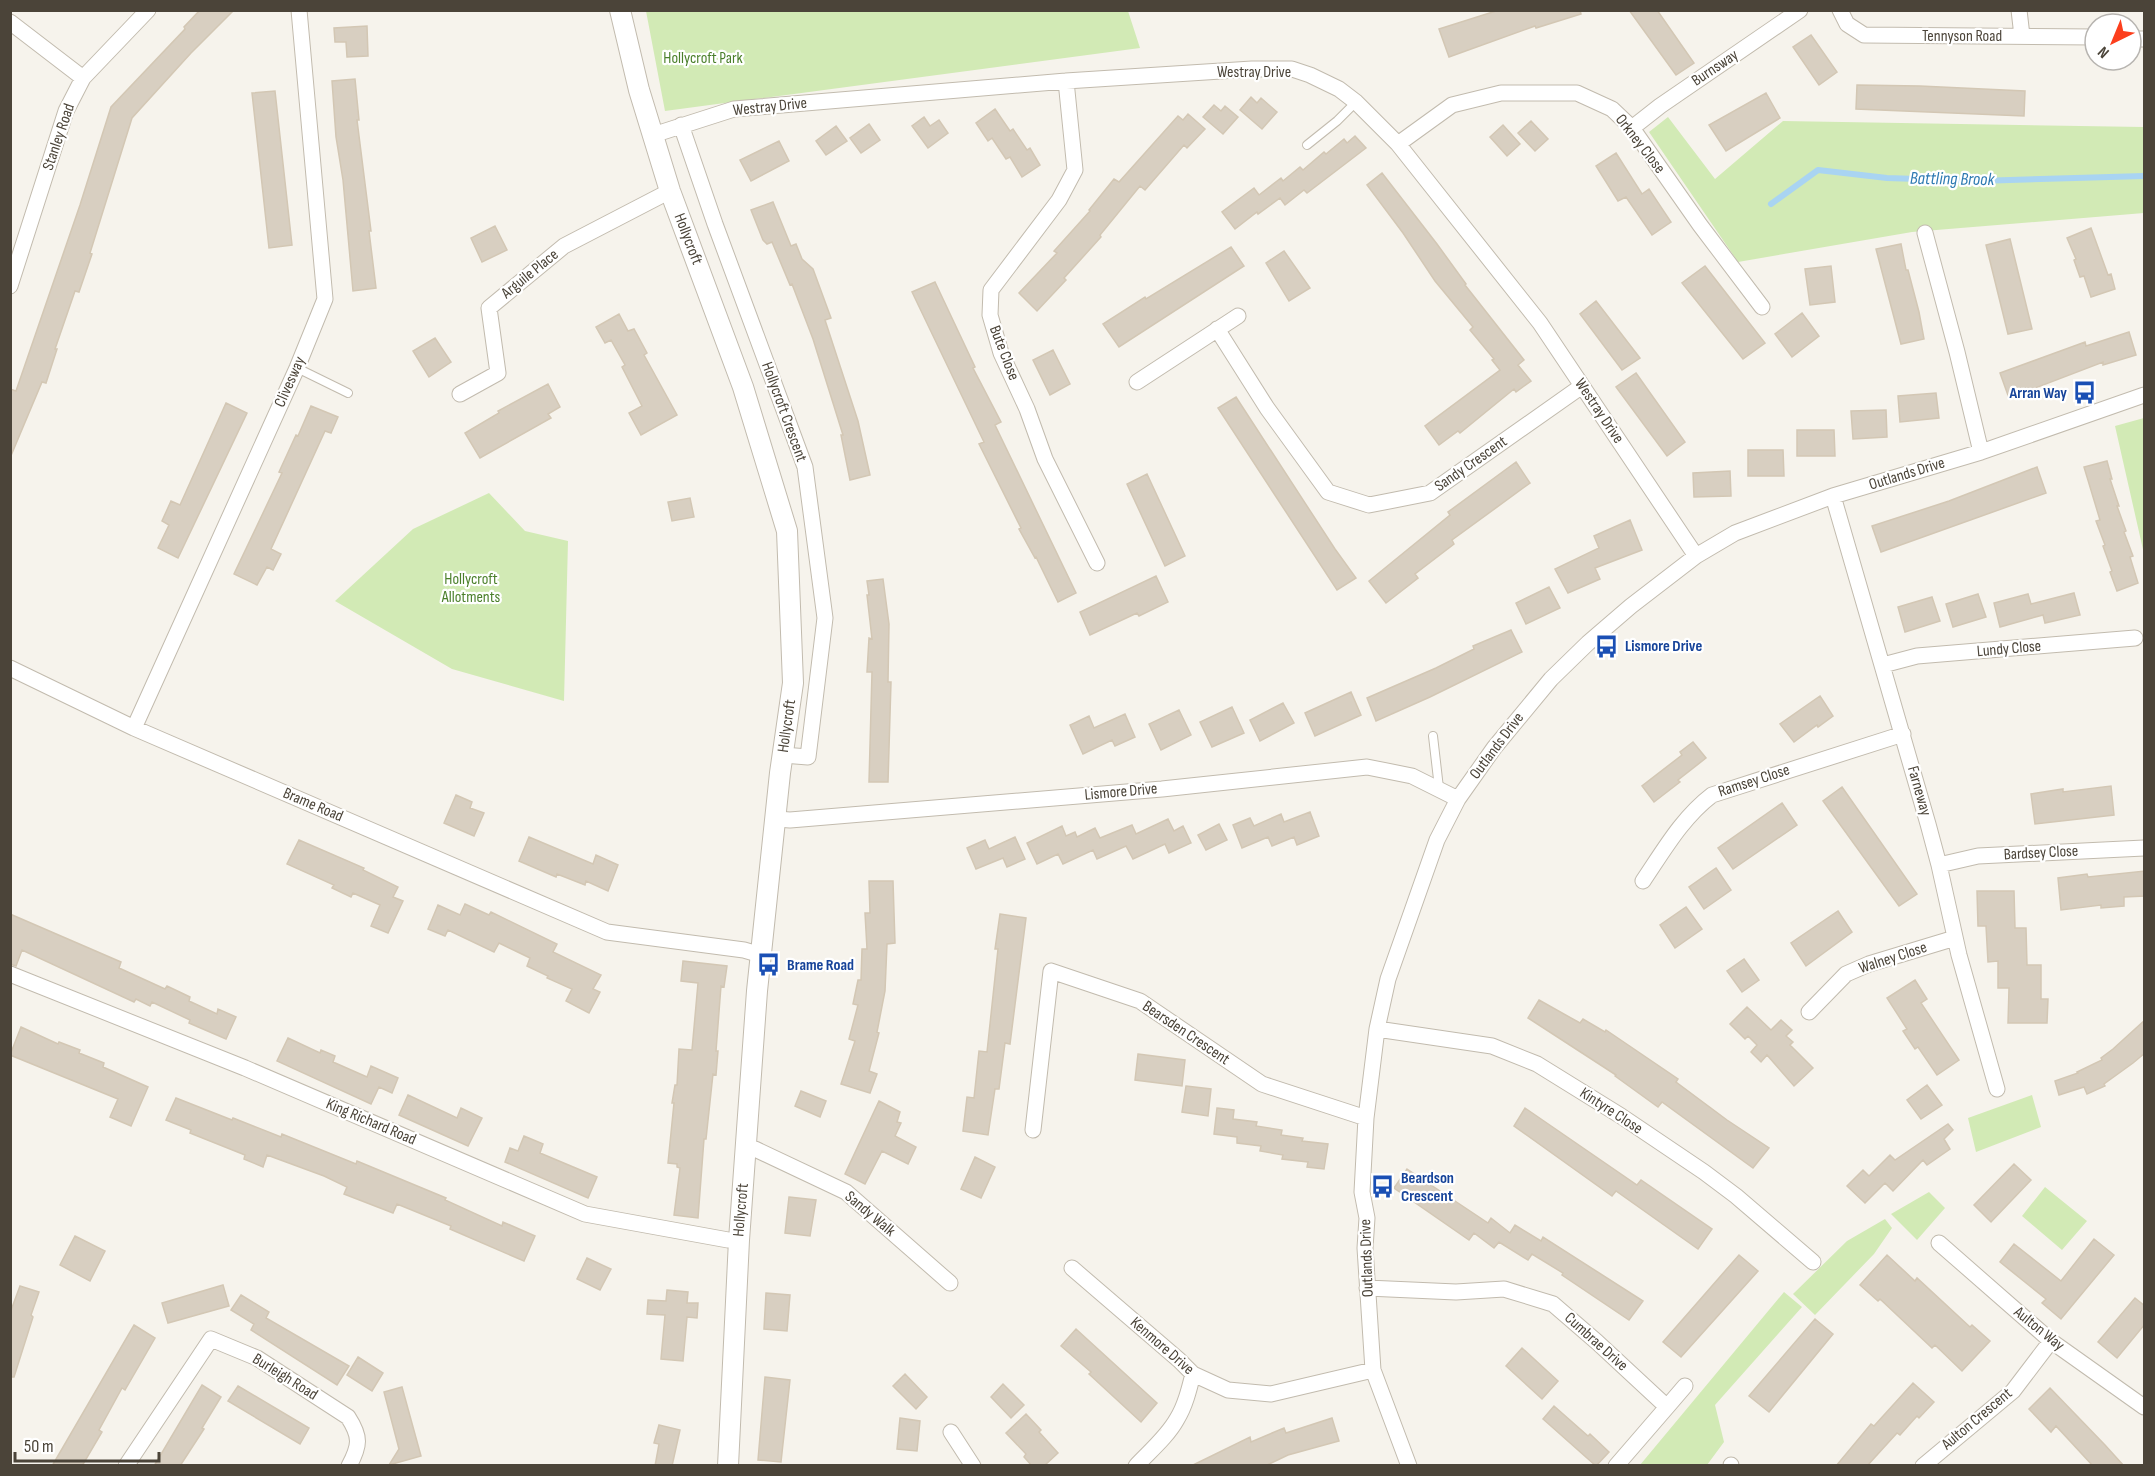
<svg xmlns="http://www.w3.org/2000/svg" width="2155" height="1476" viewBox="0 0 2155 1476" font-family="'Sofia Sans Condensed',sans-serif">
<style>
.green{fill:#d2eab5}
.lines{fill:none;stroke-linecap:round;stroke-linejoin:round}
.stream{stroke:#a9d4f2;stroke-width:6}
.building{fill:#d8cfc1;stroke:#d3c7b4;stroke-width:1.5}
.service-casing{stroke:#c2bbae;stroke-width:10}
.minor-casing{stroke:#c2bbae;stroke-width:17}
.tertiary-casing{stroke:#c2bbae;stroke-width:22}
.service{stroke:#fff;stroke-width:8}
.minor{stroke:#fff;stroke-width:15}
.tertiary{stroke:#fff;stroke-width:20}
.labels{text-anchor:middle;dominant-baseline:central;stroke-width:4.5;stroke-linejoin:round;paint-order:stroke}
.street-label{font-size:16px;fill:#4b4439;stroke:#fff}
.park-label{font-size:16px;fill:#4a7f2a;stroke:#fff}
.transit-label{font-size:16px;font-weight:bold;fill:#164399;stroke:#fff;text-anchor:start}
.water-label{font-size:18px;font-style:italic;fill:#2e7ab2;stroke:#fff}
</style>
<rect width="100%" height="100%" fill="#f6f3ec"/>
<!-- green -->
<path class="green" d="M646,11h482l12,37 -475,63z
M1668,117l47,62 68,-58 361,6v86l-232,19 -174,30 -89,-130z
M2144,418v136l-29,-128z
M489,493l36,38 43,10 -4,160 -112,-32 -117,-68 78,-72z
M2032,1095l9,32 -65,25 -8,-34z
M2045,1187l42,34 -25,29 -40,-34z
M1929,1192l16,16 -28,32 -26,-26z
M1885,1219l7,9 -18,26 -59,61 -22,-21 54,-53z
M1784,1292l18,15 -87,98 9,37 -17,23h-67z"/>
<g class="lines">
<!-- stream -->
<path class="stream" d="M1771,204l47,-34 69,8 91,3 166,-5"/>
</g>
<!-- building -->
<path class="building" d="M200,10h34l-43,43 -59,65 -42,135 2,1 -13,38 -4,-1 -20,58h2l-11,34 -4,-1 -32,76v-69l6,2 64,-186 31,-98 74,-78 -1,-2z
M1499,10h81l1,4 -45,14 -1,-2 -86,31 -10,-28z
M1629,10h28l37,53 -18,12z
M367,26l1,30 -21,1 -1,-15h-11l-1,-14z
M1811,35l26,37 -18,13 -26,-38z
M355,79l4,41h-2l14,111h-2l7,57 -23,3 -10,-111 -7,-43 -4,-56z
M1857,85l63,1 105,5 -1,25 -168,-7z
M275,91l17,154 -23,3 -17,-155z
M1766,93l14,25 -54,33 -17,-26z
M1251,97l6,6 4,-5 16,14 -15,17 -22,-19z
M1214,105l7,6 4,-5 13,11 -15,17 -20,-17z
M995,109l15,22 3,-2 14,21 3,-2 10,17 -18,12 -12,-20 -4,2 -14,-21 -4,3 -12,-18z
M1188,114l17,15 -18,19 -3,-3 -39,45 -5,-4 -40,49 1,2 -37,41 2,2 -29,31 -18,-18 38,-40 -3,-2 36,-40 -1,-1 25,-31 5,3 59,-66 5,4z
M924,117l6,9 9,-6 9,13 -20,15 -16,-22z
M1531,121l17,18 -13,12 -17,-18z
M869,124l11,16 -19,13 -11,-15z
M1503,125l17,19 -13,12 -17,-19z
M836,126l11,15 -21,14 -10,-14z
M1355,136l11,12 -59,45 -3,-3 -19,15 -5,-7 -22,16 -1,-2 -22,17 -13,-17 32,-24 5,7 22,-17 2,3 17,-14 3,3 21,-18 2,2 18,-15 3,4z
M779,141l10,20 -38,20 -11,-21z
M1616,153l26,41 7,-5 22,33 -19,13 -26,-38 -8,4 -22,-35z
M1382,173l55,71 29,40 -1,1 59,75 -6,5 13,16 -15,11 -2,-3 -54,44 -2,-2 -19,14 -14,-19 75,-56 -8,-10 2,-1 -24,-29 3,-3 -38,-46 -32,-48 -36,-48z
M773,202l18,44 5,-2 6,15 11,10 18,49 -6,2 33,101 12,54 -20,5 -9,-45h2l-30,-96 -21,-55 -2,1 -18,-43 -5,2 -4,-4 -12,-30z
M495,226l12,24 -25,12 -11,-24z
M2091,228l17,47 3,-1 4,15 -24,8 -7,-21 -4,1 -6,-17 2,-1 -9,-21z
M2010,239l22,90 -24,5 -22,-89z
M1901,244l5,26h2l11,42 5,27 -23,5 -25,-95z
M1231,247l13,19 -125,81 -16,-23 42,-27 1,2z
M1284,251l26,37 -21,13 -23,-38z
M1705,266l60,77 -22,16 -61,-76z
M1831,266l4,36 -25,3 -5,-36z
M935,282l40,85 -2,1 28,54 -6,3 81,168 -18,9 -22,-45 -1,1 -16,-29 2,-1 -42,-84 5,-2 -72,-150z
M1596,301l44,57 -18,12 -42,-56z
M1802,313l17,23 -27,21 -17,-23z
M619,314l9,17 6,-2 13,24 -3,2 33,60 -36,20 -12,-22 13,-7 -20,-39 3,-2 -14,-25 -6,3 -9,-16z
M2129,332l7,23 -33,10v-3l-94,36 -9,-25 85,-31 1,4z
M435,338l16,24 -22,15 -16,-26z
M1053,350l17,34 -20,11 -17,-35z
M1636,373l49,69 -18,14 -51,-69z
M548,384l12,23 -12,7 3,4 -71,40 -15,-25 34,-20 -1,-2z
M1936,393l3,25 -39,4 -2,-26z
M1236,397l99,152 21,29 -19,12 -119,-182z
M226,403l21,10 -69,145 -20,-10 11,-23 -7,-4 9,-20 9,4z
M311,406l27,11 -7,16 -6,-2 -54,118 10,5 -8,16 -6,-3 -10,18 -23,-11 48,-101 -3,-1 17,-37 2,1z
M1886,410l1,27 -34,2 -2,-28z
M1797,430h37l1,26h-38z
M1748,450h35l1,26h-36z
M2107,461l5,18h-2l9,27h-2l9,25 -2,1 9,24 -3,1 8,26 -21,8 -7,-19 2,-1 -9,-25 2,-1 -9,-24 4,-1 -16,-53z
M1516,462l14,21 -78,57 2,4 -39,30 3,4 -32,25 -17,-22 81,-66 -2,-3z
M2037,467l9,26 -165,59 -9,-26 77,-25z
M1730,471l1,25 -37,1 -1,-24z
M1147,474l38,82 -20,10 -38,-82z
M690,498l4,19 -22,4 -4,-19z
M1630,520l12,30 -47,18 5,11 -32,14 -13,-24 44,-21 -5,-12z
M1156,576l12,26 -29,14 -2,-3 -47,22 -10,-23z
M883,579l6,45 -1,58h3l-3,100h-19l3,-110h-5l2,-34 3,1 -5,-44h2l-2,-14z
M1549,587l11,21 -34,16 -10,-21z
M2074,593l6,22 -35,8 -2,-8 -43,12 -6,-24 34,-9 3,10z
M1978,594l8,23 -33,10 -7,-23z
M1932,597l8,24 -35,11 -7,-25z
M1511,630l11,22 -92,45 -54,24 -9,-23 69,-30 38,-19 -1,-3z
M1351,692l10,23 -46,21 -10,-23z
M1820,696l13,20 -15,11 -1,-2 -23,17 -14,-18z
M1283,703l11,20 -34,18 -10,-21z
M1232,707l12,26 -32,14 -12,-25z
M1179,710l12,25 -30,15 -12,-26z
M1125,714l10,23 -20,9 -3,-6 -29,14 -13,-29 19,-9 5,12z
M1693,742l13,16 -28,22 2,2 -26,20 -12,-16 40,-31 -2,-3z
M2111,786l3,29 -79,9 -4,-30 32,-5v3z
M1842,787l75,107 -18,12 -76,-105z
M456,795l16,7 -2,6 14,5 -10,23 -30,-13z
M1782,803l15,22 -64,44 -15,-21z
M1310,812l9,24 -22,9 -3,-8 -22,9 -4,-9 -26,11 -9,-23 17,-7 4,8 27,-12 3,8z
M1168,819l6,12 9,-5 8,17 -22,10 -4,-9 -32,15 -7,-13 -29,13 -4,-9 -30,14 -5,-10 -21,10 -10,-21 35,-17 4,10 9,-4 2,5 18,-9 5,10 32,-13 4,9z
M1219,824l8,16 -21,10 -8,-15z
M529,837l64,27 3,-9 22,10 -10,26 -22,-10 -1,4 -28,-11 -1,3 -37,-16z
M1015,837l10,22 -18,8 -4,-9 -27,11 -9,-21 18,-8 4,9z
M299,840l65,28 -1,2 35,17 -5,10 10,4 -15,32 -17,-7 9,-21 -27,-12 -2,4 -19,-9 2,-3 -47,-21z
M1716,868l15,22 -27,19 -15,-22z
M2145,871v25l-21,1v9l-23,2v-3l-40,5 -3,-32 29,-4 1,3z
M869,881h24l2,62 -8,1 -2,47 -8,41 2,1 -10,38 8,3 -7,19 -29,-9 14,-43 -6,-2 9,-34 -5,-1 5,-24h3l1,-31h5l-2,-36h5z
M1977,891h37l1,37h11l1,37h14v34h7l-1,24h-39l1,-35h-11v-27l-10,1 -2,-36h-8z
M465,904l24,11 2,-3 66,32 -4,8 48,23 -8,14 7,3 -11,21 -23,-12 6,-12 -25,-11 1,-2 -21,-10 3,-8 -31,-15 -5,9 -46,-22 -3,6 -17,-7 10,-24 22,10z
M1686,907l16,22 -27,19 -15,-23z
M1838,911l14,21 -46,34 -15,-23z
M10,914l111,48 -2,6 46,21 2,-3 23,11 -1,4 28,13 1,-5 18,8 -10,22 -37,-16 1,-3 -38,-18 -2,4 -14,-7 -2,3 -112,-52 -6,16 -6,-2z
M1000,914l26,4 -16,126 -5,-1 -6,46h-4l-7,46 -25,-4 4,-34 7,1 5,-47 8,1 11,-103h-3z
M1744,959l15,21 -17,12 -15,-21z
M683,961l44,5 -3,21 -3,-1 -5,65h2l-2,24 -3,-1 -7,65h-2l-6,79 -24,-3 6,-47 -3,-1v-3l-9,-1 6,-60h-2l3,-18h2l2,-36 13,1 6,-67 -17,-2z
M1915,980l12,19 -6,4 38,57 -22,15 -19,-28 -3,2 -12,-18 4,-2 -20,-31z
M1539,1000l41,23 3,-4 22,13 1,-2 72,49 -2,3 51,38 42,28 -16,20 -91,-66 -4,5 -43,-31 1,-1 -88,-57z
M1747,1007l24,23 10,-10 11,10 -6,6 7,6 -3,3 23,23 -19,18 -27,-31 -6,7 -10,-10 6,-7 -9,-9 -3,3 -15,-15z
M2145,1020v33l-12,10 -29,21 1,2 -18,8 -3,-7 -25,8 -4,-14 23,-8 -1,-1 25,-12 -1,-2 12,-9z
M21,1027l37,17 1,-2 21,8 -1,3 25,10 -1,4 45,20 -17,39 -21,-9 8,-18 -108,-44z
M288,1038l32,15 1,-3 14,6 -2,6 34,15 4,-11 27,12 -6,15 -13,-6 -8,17 -94,-43z
M1138,1054l47,6 -3,26 -47,-6z
M1927,1085l15,20 -21,14 -14,-19z
M1186,1086l25,3 -3,27 -26,-4z
M801,1091l25,10 -6,16 -25,-11z
M408,1095l49,23 4,-10 21,10 -14,28 -69,-31z
M176,1098l56,22 1,-2 48,19 1,-3 74,30 1,-3 12,5 77,32 -1,2 57,26 1,-4 32,14 -11,25 -74,-32 1,-3 -54,-22 -4,9 -49,-19 3,-7 -23,-11 -57,-21 -4,12 -19,-8 1,-4 -55,-22 1,-3 -25,-10z
M879,1101l21,11 -3,10 4,1 -6,13 21,11 -8,17 -26,-13 -17,33 -20,-10z
M1217,1108l17,2 -1,9 24,3 -1,4 26,4 -1,5 22,3 -1,3 26,3 -4,25 -17,-2 1,-5 -26,-3 1,-4 -23,-4 1,-5 -24,-3v-6l-23,-3z
M1525,1108l112,77 4,-5 71,49 -14,20 -82,-58 -4,5 -98,-70z
M1948,1124l5,6 -9,9 6,10 -23,16 -4,-5 -30,31 -8,-8 -20,20 -18,-17 16,-16 6,6 21,-21 5,5z
M524,1136l19,8 -3,9 57,24 -9,21 -83,-36 5,-14 8,3z
M975,1157l20,10 -14,31 -20,-9z
M2014,1164l17,16 -40,42 -17,-17z
M1407,1169l81,54 3,-5 19,15 5,-8 26,16 2,-4 100,64 -14,19 -67,-45 1,-2 -31,-19 -4,6 -29,-18 -5,6 -20,-15 -5,7 -75,-52z
M789,1197l27,3 -6,36 -25,-3z
M75,1236l30,15 -15,30 -30,-16z
M2094,1239l20,16 -53,64 -19,-16 4,-4 -46,-37 14,-18 47,37z
M1739,1255l19,16 -77,86 -18,-15z
M1887,1255l28,26 2,-3 53,49 2,-2 18,16 -28,30 -27,-26 -3,3 -52,-49 -2,2 -18,-16z
M587,1258l24,11 -11,21 -23,-11z
M223,1285l6,21 -61,17 -6,-20z
M20,1286l19,6 -8,23 2,2 -19,60h-4v-64z
M667,1290l21,2 -1,11h11l-1,15 -10,-1 -4,44 -22,-2 4,-44 -18,-1 1,-14 18,1z
M766,1293l24,2 -3,36 -23,-2z
M241,1295l28,17 -3,6 83,48 -12,19 -86,-55 3,-6 -23,-14z
M2135,1298l10,8v18l-28,34 -19,-16z
M1815,1319l18,15 -64,78 -20,-16z
M134,1325l21,13 -30,52 -3,-2 -23,42 3,2 -20,34h-30z
M1076,1329l81,74 -16,19 -52,-48 2,-2 -30,-26z
M1522,1348l36,33 -16,18 -36,-33z
M358,1357l25,16 -11,18 -25,-16z
M905,1374l22,23 -11,12 -23,-23z
M765,1377l25,3 -9,82 -23,-2z
M1913,1383l21,19 -15,16 -2,-2 -17,19 -3,-2 -30,33h-31l35,-42 3,2z
M1003,1384l21,21 -13,13 -20,-21z
M202,1385l19,12 -19,31 2,1 -24,37h-26z
M238,1386l71,42 -9,16 -72,-43z
M402,1387l19,69 -32,9 10,-16 -15,-57z
M2050,1388l55,57 19,21h-31l-37,-40 -5,6 -22,-23z
M1554,1406l34,30 2,-2 19,18 -13,14 -53,-47z
M1026,1414l15,16 -2,2 19,21 -14,13h-12l-8,-9 2,-3 -20,-21z
M900,1418l20,3 -3,30 -20,-2z
M1332,1418l7,23 -51,14 -23,11h-74l59,-29 1,5 33,-14 2,5z
M659,1425l21,5 -8,36h-17l4,-22 -5,-1z"/>
<g class="lines">
<defs>
<path id="service" d="M1307,145l30,-24 19,-19
M297,368l51,25
M1433,736l6,52"/>
<path id="minor" d="M1840,10l7,14 17,11 231,2
M2019,10l3,26
M10,22l73,56
M2131,39h13
M1066,81l9,89 -16,30 -68,90 -1,25 11,38 26,56 18,50 52,104
M681,125l34,99 90,243 20,151 -17,139 -25,-2
M1632,128l28,-22 140,-96
M653,135l81,-26 332,-28 186,-12h40l18,6 29,14 17,13 42,42 142,179 156,233
M1398,144l54,-39 49,-12h76l35,16 20,19 68,97 62,82
M1925,233l32,119 24,100
M10,286l56,-175 17,-33 65,-68
M1217,329l50,79 61,84 41,13 61,-12 152,-107
M1137,382l101,-66
M460,394l38,-21 -9,-65 75,-62 106,-55
M1833,496l95,328 11,41 20,90 38,134
M1883,665l34,-9 218,-18
M10,668l124,60 473,204 137,18 17,5
M134,728l163,-360 28,-69 -26,-289
M777,819l13,1 372,-31 205,-22 45,9 46,23
M1939,865l39,-9 166,-8
M1643,881c21,-31 39,-63 69,-86l191,-61
M10,974l235,94 340,146 143,26h11
M1809,1012l37,-38 23,-10 86,-26
M1377,1029l115,17 45,18 84,52 83,56 32,24 77,66
M1033,1130l18,-159 89,30 122,83 104,34
M746,1150l9,-1 91,43 104,91
M1939,1243l112,98 93,66
M1072,1268l107,92 14,14 35,16 43,4 102,-24
M1367,1288l89,4 48,-3 49,15 44,38 70,65 -51,59
M1667,1407l18,-21
M951,1432l22,34
M1731,1465v1
M126,1466l85,-127 46,19 91,59c13,20 12,28 1,49
M1136,1466c14,-15 31,-29 41,-47 8,-13 12,-29 16,-45
M1409,1466l-36,-96 -8,-122 2,-30 -5,-26 4,-74 11,-89 11,-50 49,-139 21,-41 36,-51 57,-69 37,-36 43,-37 65,-50 39,-23 98,-37 148,-44 163,-57
M1923,1466l90,-75 38,-50"/>
<path id="tertiary" d="M620,10l19,80 31,101 73,196 44,144 6,152 -13,90 -23,218 -18,249 -11,226"/>
</defs>
<!-- service casing -->
<use href="#service" class="service-casing"/>
<!-- minor casing -->
<use href="#minor" class="minor-casing"/>
<!-- tertiary casing -->
<use href="#tertiary" class="tertiary-casing"/>
<!-- service -->
<use href="#service" class="service"/>
<!-- minor -->
<use href="#minor" class="minor"/>
<!-- tertiary -->
<use href="#tertiary" class="tertiary"/>
</g>
<!-- icons -->
<defs>
<symbol id="bus-bare" viewBox="-9 -9 18 18"><path d="M-5-6H5V4H4V6H2V4H-2V6H-4V4H-5ZM-3.5-4V0h7V-4ZM-3.5 1.2v1.5H-2V1.2ZM2 1.2v1.5H3.5V1.2Z" fill="#1a4fb4" stroke="#fff" stroke-width="2.5" paint-order="stroke"/></symbol>
</defs>
<g fill-rule="evenodd">
<use href="#bus-bare" x="2068" y="376" width="33" height="33"/>
<use href="#bus-bare" x="1590" y="630" width="33" height="33"/>
<use href="#bus-bare" x="752" y="948" width="33" height="33"/>
<use href="#bus-bare" x="1366" y="1170" width="33" height="33"/>
</g>
<g class="labels">
<!-- street labels -->
<g class="street-label">
<text x="1962" y="36">Tennyson Road</text>
<text transform="translate(1715 68) rotate(-34)">Burnsway</text>
<text x="1254" y="72">Westray Drive</text>
<text transform="translate(770 107) rotate(-6)">Westray Drive</text>
<text transform="translate(59 137) rotate(-71)">Stanley Road</text>
<text transform="translate(1640 144) rotate(52)">Orkney Close</text>
<text transform="translate(688 239) rotate(69)">Hollycroft</text>
<text transform="translate(530 274) rotate(-39)">Arguile Place</text>
<text transform="translate(1004 353) rotate(69)">Bute Close</text>
<text transform="translate(290 382) rotate(-66)">Clivesway</text>
<text transform="translate(1599 411) rotate(56)">Westray Drive</text>
<text transform="translate(784 412) rotate(70)">Hollycroft Crescent</text>
<text transform="translate(1471 464) rotate(-35)">Sandy Crescent</text>
<text transform="translate(1907 474) rotate(-17)">Outlands Drive</text>
<text transform="translate(2009 649) rotate(-5)">Lundy Close</text>
<text transform="translate(787 726) rotate(-82)">Hollycroft</text>
<text transform="translate(1497 746) rotate(-53)">Outlands Drive</text>
<text transform="translate(1754 781) rotate(-18)">Ramsey Close</text>
<text transform="translate(1919 791) rotate(74)">Farneway</text>
<text transform="translate(1121 792) rotate(-5)">Lismore Drive</text>
<text transform="translate(313 805) rotate(23)">Brame Road</text>
<text transform="translate(2041 853) rotate(-3)">Bardsey Close</text>
<text transform="translate(1893 958) rotate(-18)">Walney Close</text>
<text transform="translate(1186 1033) rotate(34)">Bearsden Crescent</text>
<text transform="translate(1611 1111) rotate(33)">Kintyre Close</text>
<text transform="translate(371 1122) rotate(23)">King Richard Road</text>
<text transform="translate(741 1210) rotate(-85)">Hollycroft</text>
<text transform="translate(870 1214) rotate(40)">Sandy Walk</text>
<text transform="translate(1367 1258) rotate(-92)">Outlands Drive</text>
<text transform="translate(2039 1329) rotate(39)">Aulton Way</text>
<text transform="translate(1596 1342) rotate(42)">Cumbrae Drive</text>
<text transform="translate(1162 1346) rotate(41)">Kenmore Drive</text>
<text transform="translate(285 1377) rotate(32)">Burleigh Road</text>
<text transform="translate(1977 1419) rotate(-40)">Aulton Crescent</text>
</g>
<!-- park labels -->
<g class="park-label">
<text x="703" y="58">Hollycroft Park</text>
<text x="471" y="579">Hollycroft<tspan x="471" dy="18">Allotments</tspan></text>
</g>
<!-- transit labels -->
<g class="transit-label">
<text x="2067" y="393" text-anchor="end">Arran Way</text>
<text x="1625" y="646">Lismore Drive</text>
<text x="787" y="965">Brame Road</text>
<text x="1401" y="1178">Beardson<tspan x="1401" dy="18">Crescent</tspan></text>
</g>
<!-- water labels -->
<g class="water-label">
<text transform="translate(1952 179) rotate(1)">Battling Brook</text>
</g>
</g>
<!-- border -->
<rect width="2155" height="1476" fill="none" stroke="#4b4439" stroke-width="24"/>
<!-- north arrow -->
<g transform="translate(2113 42) rotate(223)"><circle r="28" fill="#ffffff" stroke="#b7b4b0" stroke-width="1.5"/>
<path d="M0-4.5L10 22L0 15L-10 22Z" fill="#fc3f1d"/>
<text y="-9" font-size="16" font-weight="bold" text-anchor="middle" fill="#4b4439">N</text>
</g>
<!-- scale -->
<path d="M15 1452v9h144v-9" fill="none" stroke="#4b4439" stroke-width="3"/>
<text x="24" y="1452" font-size="18" fill="#4b4439" stroke="#ffffff" stroke-width="4.5" paint-order="stroke">50 m</text>
</svg>
